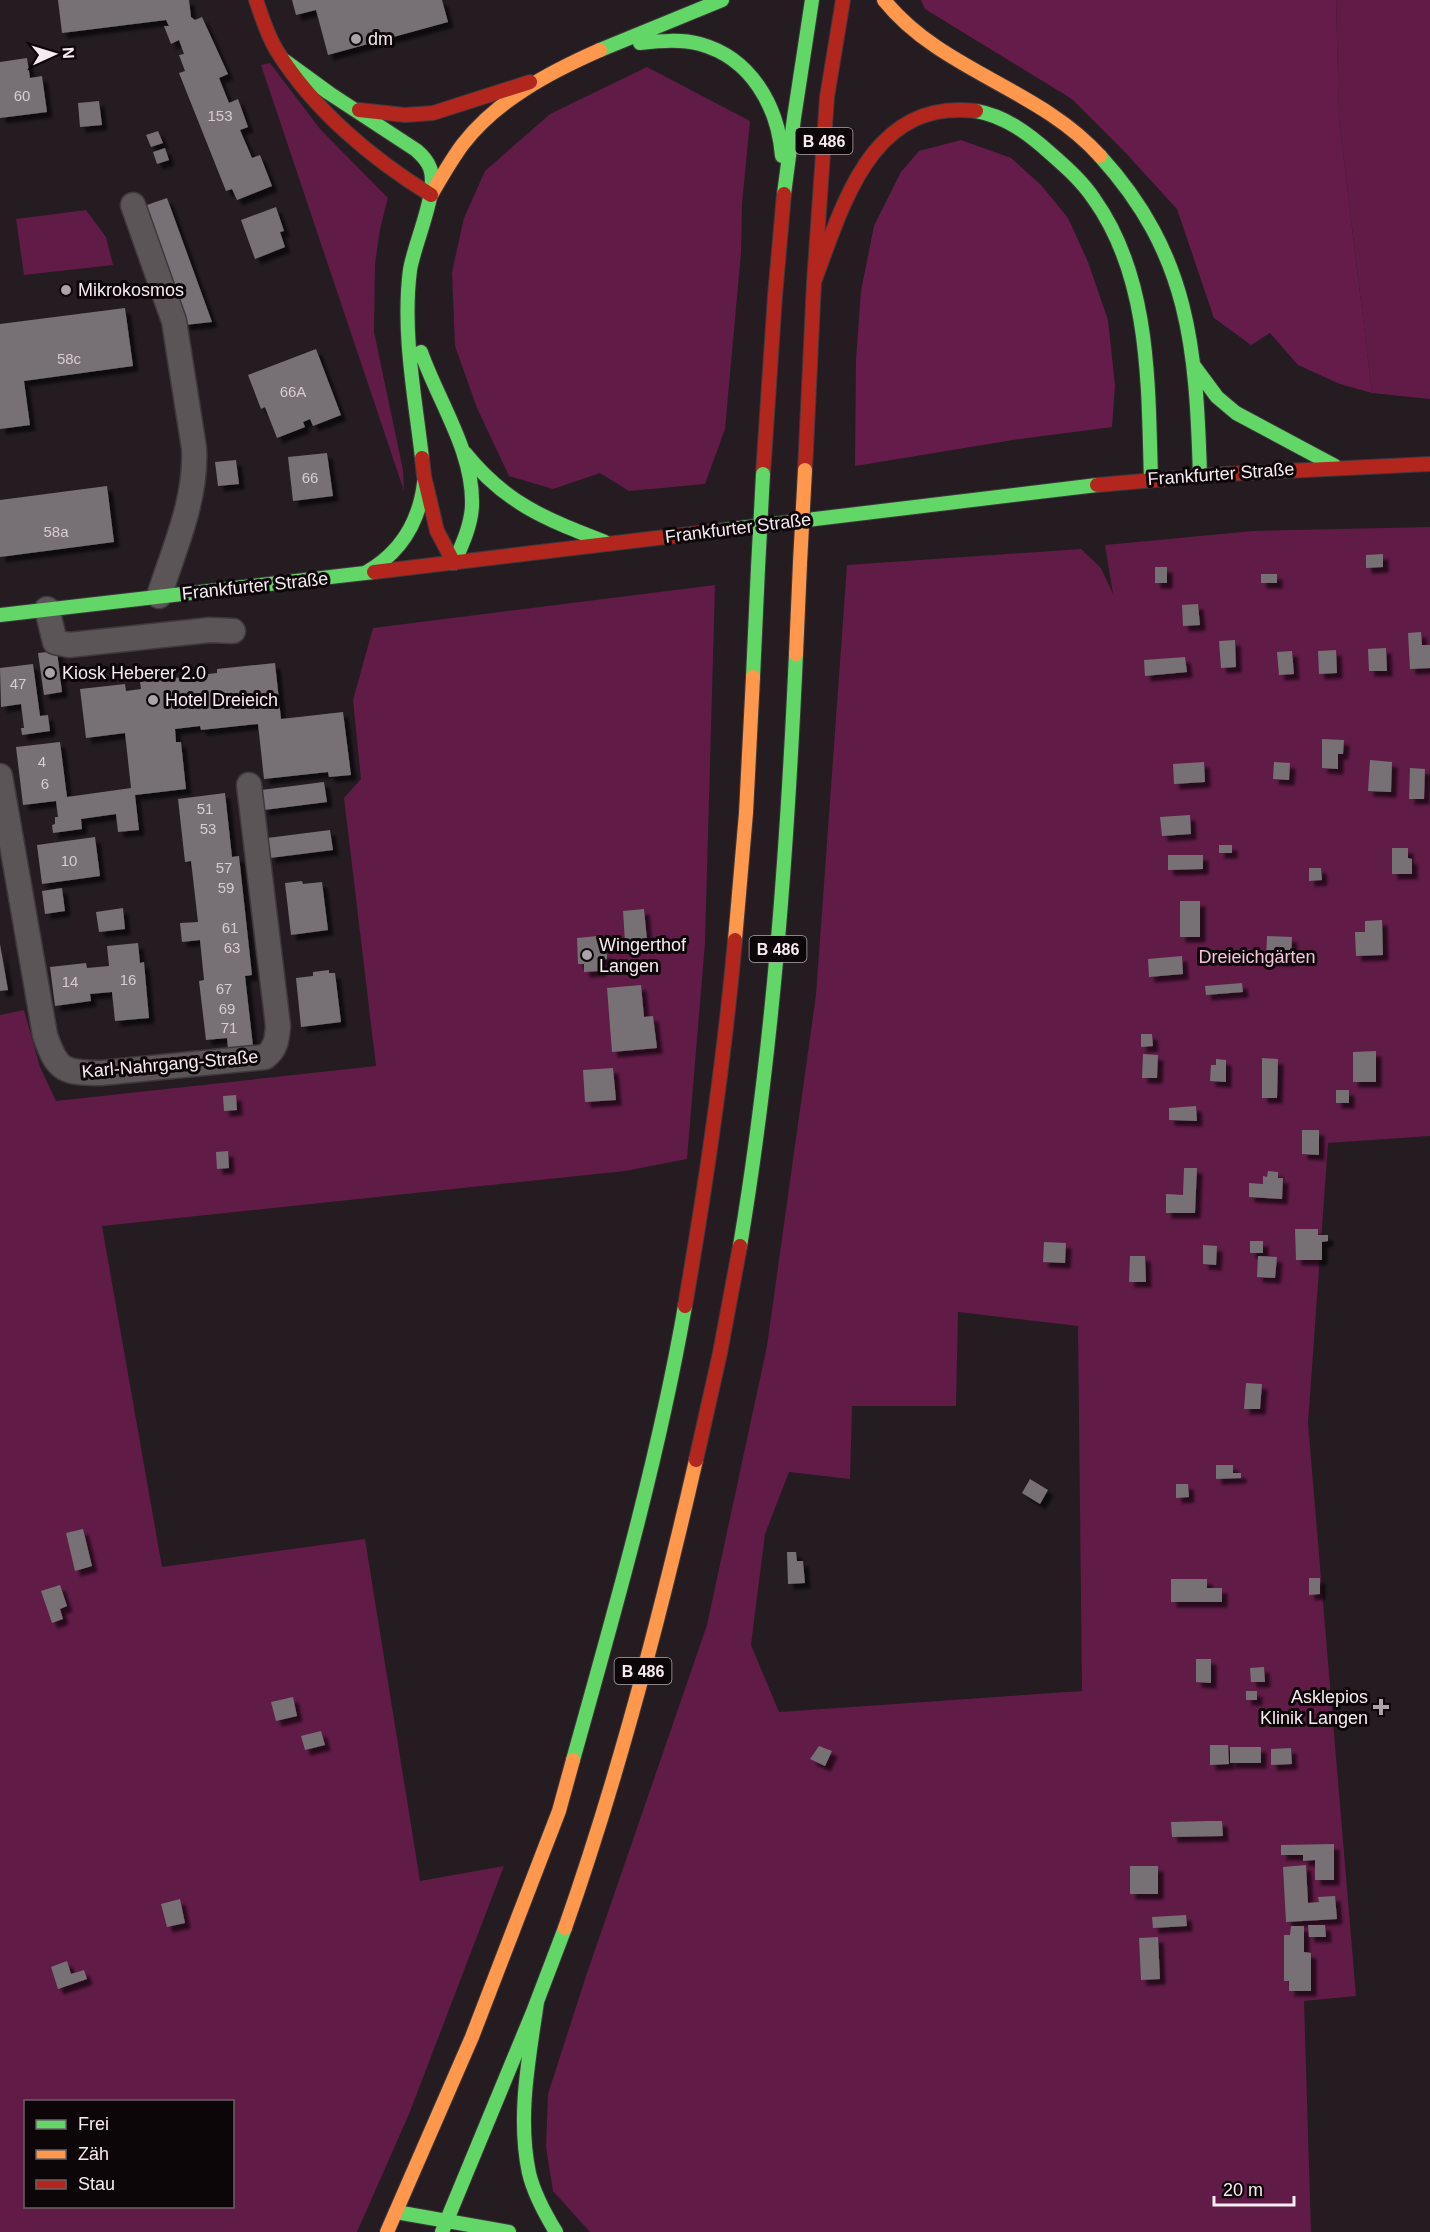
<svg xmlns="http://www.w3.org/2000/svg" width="1430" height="2232" viewBox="0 0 1430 2232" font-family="Arial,sans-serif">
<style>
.green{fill:#611b47;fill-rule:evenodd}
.forest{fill:#661c4b}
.building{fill:#777074;filter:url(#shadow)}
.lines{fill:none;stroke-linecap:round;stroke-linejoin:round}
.street-casing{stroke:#3f383c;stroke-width:27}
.fast-casing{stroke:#3f383c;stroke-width:16}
.slow-casing{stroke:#3f383c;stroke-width:16}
.jam-casing{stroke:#3f383c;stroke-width:16}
.street{stroke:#5b5558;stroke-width:24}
.fast{stroke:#63d668;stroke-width:14}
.slow{stroke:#ff974d;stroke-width:14}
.jam{stroke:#b3261e;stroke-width:14}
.fast-bridge-casing{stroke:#3f383c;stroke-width:16;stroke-linecap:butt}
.slow-bridge-casing{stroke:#3f383c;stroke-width:16;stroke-linecap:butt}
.fast-bridge{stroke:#63d668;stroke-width:14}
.slow-bridge{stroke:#ff974d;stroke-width:14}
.poi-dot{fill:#aca3a8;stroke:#0d0609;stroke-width:2}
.labels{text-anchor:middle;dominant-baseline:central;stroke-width:6;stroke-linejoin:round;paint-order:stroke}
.number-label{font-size:15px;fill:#d6ccd1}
.shield{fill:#0d0609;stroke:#b0a6ab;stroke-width:1.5}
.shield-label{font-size:16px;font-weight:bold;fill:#f6ebf0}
.poi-label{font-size:18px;fill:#f6ebf0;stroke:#0d0609;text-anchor:start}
.street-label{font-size:18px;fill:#f6ebf0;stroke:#0d0609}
.park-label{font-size:18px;fill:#f3c3dc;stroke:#0d0609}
</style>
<defs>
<filter id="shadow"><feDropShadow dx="5.5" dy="5.5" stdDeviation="1.5" flood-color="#0009"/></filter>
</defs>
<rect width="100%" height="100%" fill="#241c21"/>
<!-- green -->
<path class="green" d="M1336,0h94v399l-58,-6 -33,-273z
M270,63l50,66 68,69 -8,31 -5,35 -1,68 29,138 1,21 -143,-426z
M647,67l103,54 -8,83 -1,49 -16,176 -20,55 -76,7 -29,-18 -47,16 -44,-13 -32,-68 -22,-62 -3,-74 12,-54 21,-47 65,-57z
M86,210l20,27 7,28 -89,10 -8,-56z
M1430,527v609l-102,7 -20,280 48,573 -52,5 7,231h-721l-37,-41 -7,-44 2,-53 38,-118 121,-351 60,-279 49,-351 31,-430 234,-16 20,19 12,26 -8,-49 148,-14zM958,1312l120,14 4,365 -303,21 -28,-67 14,-111 24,-62 61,7 2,-73h104z
M715,585l-10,358 -18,216 -62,12 -523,55 60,341 203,-28 55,342 84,-15 -95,248 -52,118h-357v-1217l24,-5 16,57 16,34 320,-35 -32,-268 17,-19 -8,-79 20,-72zM26,2102h206v104h-206z"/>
<!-- forest -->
<path class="forest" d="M921,0h415l3,120 33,273 -32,-9 -42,-19 -28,-32 -19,12 -37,-27 -37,-109 -54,-59 -51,-51 -147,-90z
M961,140l50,18 30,27 27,33 20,44 20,58 7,65 -3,42 -99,13 -158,26 1,-106 5,-69 13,-65 27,-54 18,-21z"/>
<!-- building -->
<path class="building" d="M58,0h131l2,17 4,3 7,-3 26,57 -9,4 10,25 9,-4 10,28 -8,3 12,28 8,-3 12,31 -35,14 -5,-11 -6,2 -47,-118 6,-2 -6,-16 5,-1 -5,-14 -8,4 -7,-18h5l-3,-6 -104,13z
M292,0h150l6,22 -120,33 -12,-45 -20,5z
M27,58l3,20 12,-2 5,36 -47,6v-56z
M99,101l3,24 -22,2 -2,-24z
M158,131l5,12 -12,4 -5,-12z
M165,148l4,12 -12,4 -4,-12z
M167,198l45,124 -27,3 -41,-119z
M276,207l8,24 -4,1 5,15 -30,12 -14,-39z
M125,308l8,58 -109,15 6,44 -30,4v-105z
M316,349l25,66 -28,11 -3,-7 -7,3 2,5 -28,11 -12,-31 -4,2 -13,-34z
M327,453l6,43 -40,5 -5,-44z
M236,460l3,24 -21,2 -3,-24z
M107,486l7,56 -114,15v-57z
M1383,554v13l-17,1v-13z
M1155,567h12v16h-12z
M1261,574h16v9h-16z
M1198,604l2,21 -17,1 -1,-21z
M1421,632l1,13h8v23l-20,1 -2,-36z
M1235,640l1,27 -15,1 -2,-27z
M1386,648l1,23h-18l-1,-22z
M1336,650l1,23 -18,1 -1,-23z
M57,651l5,41 -18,3 -6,-42z
M1292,651l2,23 -15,1 -2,-23z
M1185,657l2,15 -42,4 -1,-16z
M275,663l6,56 62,-7 8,63 -22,2 -1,-5 -64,7 -6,-55 -57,6 -1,-4 -25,3 1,13h5l5,47 -51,6 4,35 -21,2 -2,-18 -35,5 1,10 -29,4 -1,-8 3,-1v-7h3l-2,-16 -33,4 -7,-58 44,-5 7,55 64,-9 -6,-55 -39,5 -6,-49 45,-5 1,7 15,-2 -1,-7 77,-9v-4z
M33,664l7,52 8,-1 2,16 -28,4 -1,-7h3l-3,-24 -20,3 -1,-39z
M1322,739l22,1 -1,14h-5v15l-16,-1z
M1370,760l22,2 -1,30 -23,-1z
M1204,762l1,20 -31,2 -1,-20z
M1274,762l16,1 -1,17 -16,-1z
M1410,768l15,1 -1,30h-15z
M324,782l3,20 -63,8 -3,-20z
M225,793l7,64 7,-1 13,119 -7,1 8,70 -25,3 -1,-11 -21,2 -7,-59 5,-1 -4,-40 -18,2 -2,-19 18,-1 -7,-61 -6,1 -7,-63z
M1190,815l1,19 -29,2 -2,-19z
M330,830l3,20 -63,8 -3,-20z
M95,837l5,39 -58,8 -5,-39z
M1219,845h13v8h-13z
M1392,848h16v10l4,1v15h-20z
M1168,855h35v14l-35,1z
M1309,868h12l1,12 -13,1z
M302,881l1,3 19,-2 6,48 -37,5 -6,-52z
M62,888l3,23 -20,3 -3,-23z
M1180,901h20v36h-20z
M123,908l2,21 -26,3 -3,-20z
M644,909l3,31 -22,2 -2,-31z
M1382,920l1,35 -27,1 -1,-24h10v-11z
M598,936l2,17h7v6l-7,1 1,11 -17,1v-8h-6l-1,-26z
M1267,936l25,1 -1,24 -25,-1z
M138,943l2,20 4,-1 5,56 -34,3 -3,-29 -22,2 1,7 -36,5 -5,-39 36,-4 1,5 22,-2 -2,-20z
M0,944l8,46 -8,1z
M1182,956l1,18 -34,3 -1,-18z
M329,970v3h6l6,49 -40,5 -5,-49 17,-2v-4z
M1242,983l1,9 -37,3 -1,-9z
M641,985l3,32 9,-1 4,32 -45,4 -5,-64z
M1141,1034h11l1,12 -12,1z
M1376,1051v31h-23v-30z
M1143,1054l15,1 -1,23h-15z
M1262,1058l16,1 -1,39h-15z
M1216,1059l10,1v22l-16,-1 1,-16h5z
M613,1068l3,32 -31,2 -2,-32z
M1336,1090h13v13h-13z
M236,1095l1,15 -13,1 -1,-15z
M1196,1106l1,15 -28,-1v-12z
M1302,1130h17v25l-17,-1z
M228,1151l1,17 -12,1 -1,-17z
M1184,1168h13l-2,45h-29v-19l17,1z
M1268,1171l10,1v6h5l-1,21 -33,-2v-14l14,1v-8l4,1z
M1295,1229h23v6h10v6l-6,1v18h-26z
M1250,1241h13v12h-13z
M1044,1242l22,1 -1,20 -22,-1z
M1203,1245l14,1 -1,19 -13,-1z
M1130,1256h15l1,26h-17z
M1258,1256l19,1 -2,21 -18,-1z
M1246,1383l16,1 -2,25h-16z
M1216,1465h17v8h8v5l-25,1z
M1030,1479l18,11 -8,14 -18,-11z
M1176,1484h12l1,13 -13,1z
M83,1529l9,37 -17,5 -9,-38z
M787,1552h9l1,9h6l2,22 -17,1z
M1309,1578h11v16l-11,1z
M1171,1579h36v9h15v14h-51z
M60,1585l7,21 -7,3 3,10 -11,4 -11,-32z
M1196,1659h15v24l-15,-1z
M1264,1667l1,15h-14l-1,-14z
M1246,1691h11v9h-11z
M293,1697l4,19 -21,5 -5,-19z
M321,1731l4,14 -20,5 -4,-14z
M1210,1745h18l1,19 -19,1z
M819,1746l13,5 -7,15 -15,-7z
M1230,1747h31v16h-31z
M1291,1748l1,16 -21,1v-16z
M1209,1821h13l1,15 -51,1 -1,-15z
M1334,1844v36h-19v-20l-12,1v-6h-22v-10z
M1306,1865l2,38 11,-1 -1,-5 17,-1 2,23 -51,3 -3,-55z
M1130,1866h28v28h-28z
M180,1899l5,24 -18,4 -6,-23z
M1186,1915l1,11 -34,2 -1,-11z
M1308,1925h17l1,12h-17z
M1291,1926h13v26l7,1v38h-22v-10h-5v-46h6z
M1158,1937l2,42 -19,1 -2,-42z
M67,1961l4,13 13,-4 3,9 -29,10 -7,-22z"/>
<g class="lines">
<defs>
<path id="street" d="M133,205l41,116 20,127c3,51 -20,101 -35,148
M47,609l8,33 14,3 141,-15 23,1
M0,776l45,259c12,36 19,38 56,38l164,-16c11,-8 12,-18 13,-31l-29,-241"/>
<path id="fast" d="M640,43c20,-2 41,-4 60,1 51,14 78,62 82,112
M600,50l122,-50
M285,61l44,32 87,57c6,5 11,10 14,18 9,23 -16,76 -20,102 -8,62 5,127 12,188
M976,111c29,5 53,23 74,42 16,14 32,28 44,46 57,80 54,187 57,281
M1100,156c90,99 96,192 100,319
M784,194l10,-76 18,-118
M421,352c17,49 53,100 51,154 -1,20 -10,39 -18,57
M1194,366l23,31 19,16 99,53
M465,453c41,51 81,66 140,89
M724,530l373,-45
M365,573c36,-20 54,-50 59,-90
M0,615l374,-43
M753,677l5,-109
M740,1246c33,-197 47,-394 56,-592
M573,1760c42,-150 85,-300 112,-454
M537,2002c-8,56 -20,115 -8,171 5,21 16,41 27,59
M396,2212l113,20
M442,2232l91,-220 32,-84"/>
<path id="slow" d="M884,0c57,71 155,88 216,156
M431,195c10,-17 20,-35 32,-51 34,-44 87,-72 137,-94
M796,654l4,-91
M735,940l11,-127 7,-136
M565,1928c54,-153 95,-311 131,-468
M387,2232l85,-195 87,-226 14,-51"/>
<path id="jam" d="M256,0c6,17 11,35 21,51 37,59 95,108 154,144
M359,110l46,5 28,-2 97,-31
M814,282c29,-77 57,-184 162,-171
M422,458l2,18 13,55 17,32
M805,470l9,-188 13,-185 16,-97
M763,474l12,-178 9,-102
M1097,485l127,-11 206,-10
M374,572l350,-42
M685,1306c21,-122 39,-243 50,-366
M696,1460l24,-107 20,-107"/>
</defs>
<!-- street casing -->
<use href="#street" class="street-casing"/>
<!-- fast casing -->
<use href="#fast" class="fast-casing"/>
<!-- slow casing -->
<use href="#slow" class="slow-casing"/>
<!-- jam casing -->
<use href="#jam" class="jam-casing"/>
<!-- street -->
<use href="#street" class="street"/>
<!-- fast -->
<use href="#fast" class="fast"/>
<!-- slow -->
<use href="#slow" class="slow"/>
<!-- jam -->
<use href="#jam" class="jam"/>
<defs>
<path id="fast-bridge" d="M758,568l5,-94"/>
<path id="slow-bridge" d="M800,563l5,-93"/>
</defs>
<!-- fast-bridge casing -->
<use href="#fast-bridge" class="fast-bridge-casing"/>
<!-- slow-bridge casing -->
<use href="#slow-bridge" class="slow-bridge-casing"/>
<!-- fast-bridge -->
<use href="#fast-bridge" class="fast-bridge"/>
<!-- slow-bridge -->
<use href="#slow-bridge" class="slow-bridge"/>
</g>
<!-- markers -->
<g class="poi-dot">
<circle cx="356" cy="39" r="6"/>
<circle cx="66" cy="290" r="6"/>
<circle cx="50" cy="673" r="6"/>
<circle cx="153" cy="700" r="6"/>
<circle cx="587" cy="955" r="6"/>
<path d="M1378 1698h6v6h6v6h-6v6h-6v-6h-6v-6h6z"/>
</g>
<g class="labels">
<!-- number labels -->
<g class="number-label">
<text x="22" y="95">60</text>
<text x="220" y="115">153</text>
<text x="69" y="358">58c</text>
<text x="293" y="391">66A</text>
<text x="310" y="477">66</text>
<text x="56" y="531">58a</text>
<text x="18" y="683">47</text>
<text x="42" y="761">4</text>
<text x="45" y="783">6</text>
<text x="205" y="808">51</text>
<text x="208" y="828">53</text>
<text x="69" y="860">10</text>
<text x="224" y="867">57</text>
<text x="226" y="887">59</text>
<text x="230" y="927">61</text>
<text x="232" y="947">63</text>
<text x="128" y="979">16</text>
<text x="70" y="981">14</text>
<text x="224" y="988">67</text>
<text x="227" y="1008">69</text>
<text x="229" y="1027">71</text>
</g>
<!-- shield labels -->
<g class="shield">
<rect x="795.5" y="128" width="57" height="26" rx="4.5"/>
<rect x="749.5" y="936" width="57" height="26" rx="4.5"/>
<rect x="614.5" y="1658" width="57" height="26" rx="4.5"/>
</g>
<g class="shield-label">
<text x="824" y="141">B 486</text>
<text x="778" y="949">B 486</text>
<text x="643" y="1671">B 486</text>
</g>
<!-- poi labels -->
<g class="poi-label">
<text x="368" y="39">dm</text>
<text x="78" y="290">Mikrokosmos</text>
<text x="62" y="673">Kiosk Heberer 2.0</text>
<text x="165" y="700">Hotel Dreieich</text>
<text x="599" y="945">Wingerthof<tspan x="599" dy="21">Langen</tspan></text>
<text x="1368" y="1697" text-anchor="end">Asklepios<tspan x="1368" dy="21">Klinik Langen</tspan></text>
</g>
<!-- street labels -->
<g class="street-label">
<text transform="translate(1221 474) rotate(-4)">Frankfurter Straße</text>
<text transform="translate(738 528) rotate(-7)">Frankfurter Straße</text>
<text transform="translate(255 586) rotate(-6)">Frankfurter Straße</text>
<text transform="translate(170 1064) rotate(-5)">Karl-Nahrgang-Straße</text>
</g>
<!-- park labels -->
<g class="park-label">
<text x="1257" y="957">Dreieichgärten</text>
</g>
</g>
<!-- legend -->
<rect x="24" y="2100" width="210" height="108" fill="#0d0609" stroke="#6a6265" stroke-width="1.5"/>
<rect x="36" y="2120" width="30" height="9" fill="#63d668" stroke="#6a6265" stroke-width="1.5"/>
<text x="78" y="2130" font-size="18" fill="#f6ebf0">Frei</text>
<rect x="36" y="2150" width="30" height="9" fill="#ff974d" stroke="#6a6265" stroke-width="1.5"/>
<text x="78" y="2160" font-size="18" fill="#f6ebf0">Zäh</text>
<rect x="36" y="2180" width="30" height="9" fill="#b3261e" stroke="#6a6265" stroke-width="1.5"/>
<text x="78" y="2190" font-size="18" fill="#f6ebf0">Stau</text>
<!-- north arrow -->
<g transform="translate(54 54) rotate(86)" stroke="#0d0609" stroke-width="4.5" paint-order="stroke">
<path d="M0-4.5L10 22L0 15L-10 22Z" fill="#f6ebf0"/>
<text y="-9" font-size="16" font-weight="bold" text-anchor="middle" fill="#f6ebf0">N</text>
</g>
<!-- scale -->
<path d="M1214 2196v9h80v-9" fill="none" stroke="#f6ebf0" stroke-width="3"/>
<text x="1223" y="2196" font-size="18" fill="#f6ebf0" stroke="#0d0609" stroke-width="4.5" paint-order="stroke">20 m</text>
</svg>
